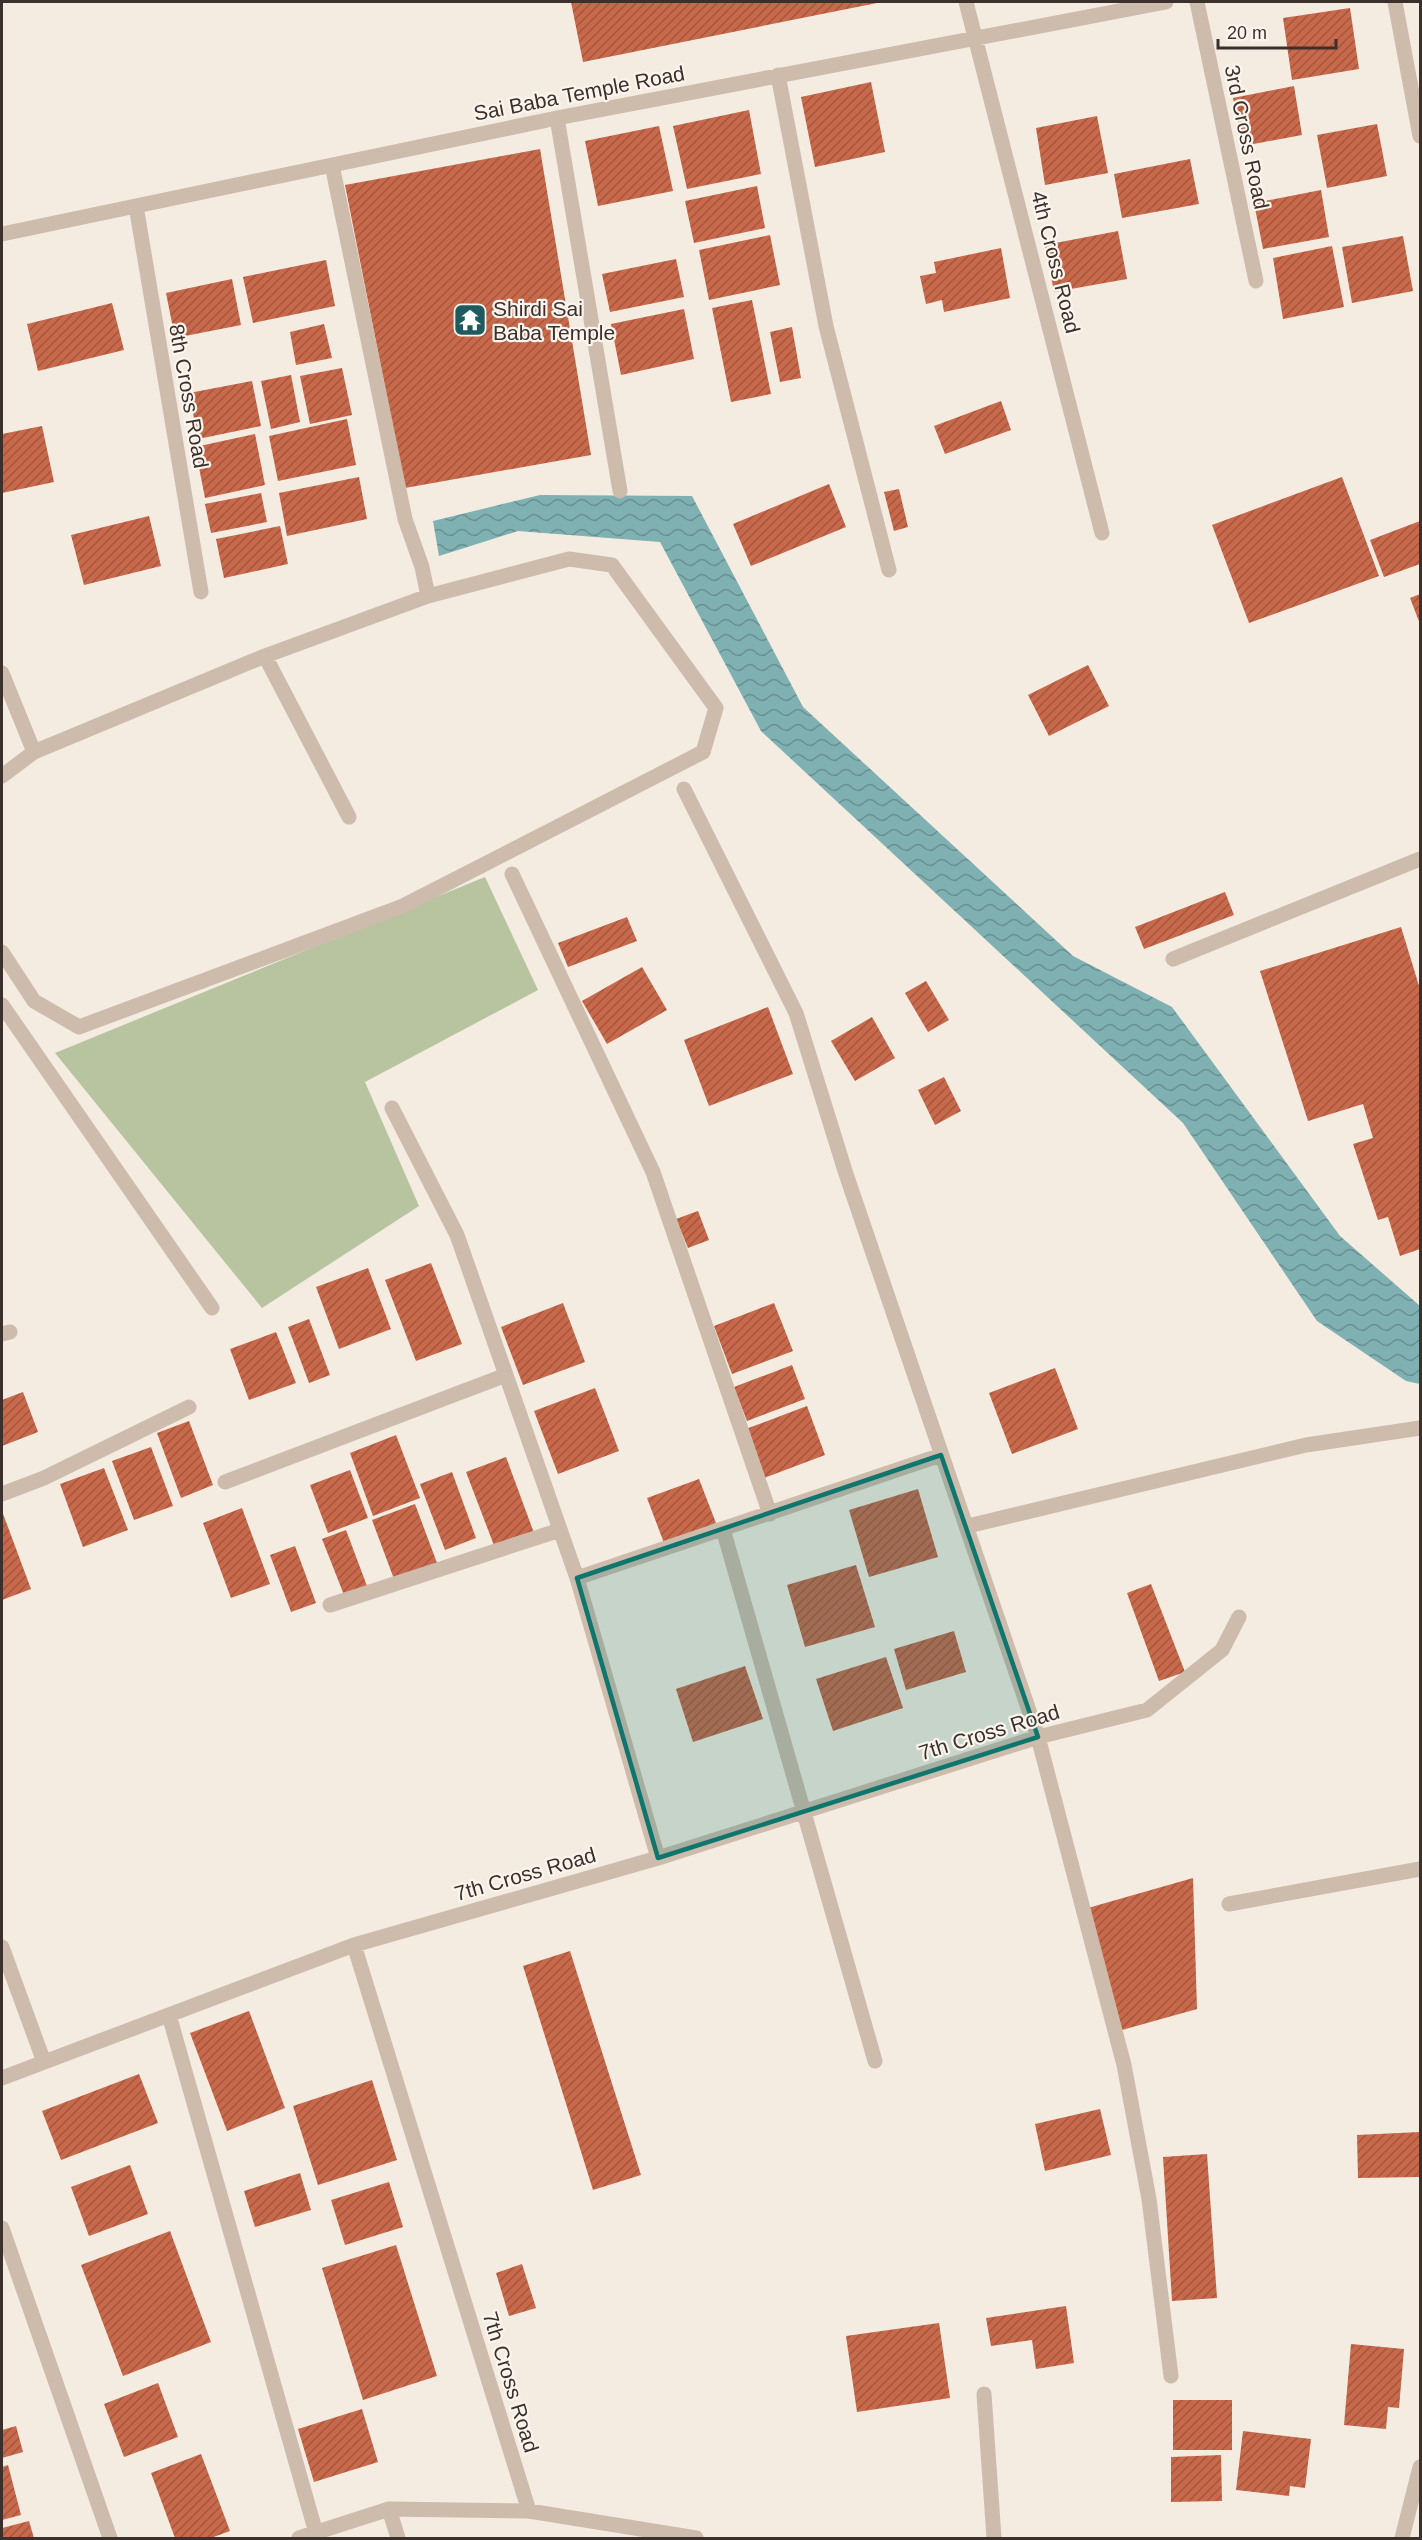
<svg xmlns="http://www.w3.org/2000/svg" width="1422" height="2540" viewBox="0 0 1422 2540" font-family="Helvetica,sans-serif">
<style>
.green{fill:#b8c4a0}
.water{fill:url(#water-waves)}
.building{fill:url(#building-hatch)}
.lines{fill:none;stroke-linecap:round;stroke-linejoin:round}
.minor{stroke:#cdbbac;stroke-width:15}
.marked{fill:#0f766e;fill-opacity:0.2;stroke:#0f766e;stroke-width:4.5;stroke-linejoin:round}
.labels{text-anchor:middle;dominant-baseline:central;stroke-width:4.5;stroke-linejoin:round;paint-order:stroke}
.street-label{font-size:21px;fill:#3b302b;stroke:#fbf5ee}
.poi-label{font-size:21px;fill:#3b302b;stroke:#fbf5ee;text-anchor:start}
</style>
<defs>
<pattern id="water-waves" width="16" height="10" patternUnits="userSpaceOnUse" patternTransform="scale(1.5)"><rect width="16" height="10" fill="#7fb0b2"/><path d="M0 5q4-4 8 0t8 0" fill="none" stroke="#699091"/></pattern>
<pattern id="building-hatch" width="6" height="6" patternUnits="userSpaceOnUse" patternTransform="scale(1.5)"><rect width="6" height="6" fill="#c8694b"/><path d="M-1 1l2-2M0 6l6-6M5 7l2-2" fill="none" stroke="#a4573f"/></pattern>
</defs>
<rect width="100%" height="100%" fill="#f4ebe1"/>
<!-- green -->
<path class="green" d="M485,877l53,113 -173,92 54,124 -157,102 -207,-255z"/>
<!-- water -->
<path class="water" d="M540,495l152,1 111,211 270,249 99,51 168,229 80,70v78l-14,-3 -89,-60 -134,-198 -422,-392 -101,-189 -142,-11 -79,25 -6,-35z"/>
<!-- building -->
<path class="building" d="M571,2h306v1l-294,59z
M1350,8l9,61 -67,11 -9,-62z
M871,82l14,70 -70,15 -14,-70z
M1294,86l8,49 -59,11 -10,-48z
M749,110l12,64 -74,15 -14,-63z
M1097,116l11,57 -63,12 -9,-57z
M1377,124l10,52 -60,12 -10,-53z
M659,126l14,65 -75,15 -13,-65z
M540,149l51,306 -186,33 -60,-303z
M1190,159l9,45 -77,14 -8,-44z
M757,186l8,42 -71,15 -9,-42z
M1321,190l8,47 -66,12 -9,-46z
M1118,231l9,48 -73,13 -9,-47z
M770,235l10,50 -71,15 -10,-50z
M1403,236l10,55 -61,12 -10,-56z
M1332,246l12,61 -61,12 -10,-61z
M1001,248l9,50 -66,14 -2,-12 -16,4 -6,-28 16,-3 -2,-11z
M676,259l8,38 -74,15 -8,-38z
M326,260l9,46 -82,17 -10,-46z
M232,279l9,46 -66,13 -9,-45z
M752,300l19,94 -40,8 -19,-94z
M112,303l12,47 -86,21 -11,-47z
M684,309l10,50 -73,16 -10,-51z
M324,324l8,34 -36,7 -6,-33z
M792,327l9,51 -21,4 -10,-50z
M342,368l10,47 -42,9 -10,-48z
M291,375l9,47 -29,7 -10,-48z
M252,381l9,45 -63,13 -9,-46z
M1001,401l10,29 -66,24 -11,-28z
M347,419l9,46 -78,16 -9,-45z
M42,426l12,56 -52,11v-59z
M255,434l10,51 -60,13 -10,-51z
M359,477l8,42 -80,17 -8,-43z
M1342,477l37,99 -130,47 -37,-98z
M829,484l17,43 -95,39 -18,-42z
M899,489l9,38 -14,4 -10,-39z
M261,493l6,29 -56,11 -6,-29z
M149,516l12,50 -77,19 -13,-50z
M1420,521v43l-36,13 -14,-37z
M280,526l8,38 -64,14 -8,-39z
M1420,594v30l-10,-26z
M1088,665l21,41 -60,30 -21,-41z
M1225,892l9,23 -90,34 -9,-22z
M627,917l10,24 -69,26 -10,-24z
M1401,927l19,62v260l-20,7 -12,-39 -10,3 -25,-76 20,-6 -10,-34 -55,17 -48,-150z
M642,967l25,43 -60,34 -25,-43z
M926,981l23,39 -21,12 -23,-39z
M768,1007l25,67 -84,32 -25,-66z
M872,1017l23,41 -40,23 -24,-40z
M944,1077l17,34 -26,14 -17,-35z
M698,1211l11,29 -21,8 -12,-29z
M431,1263l31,81 -46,17 -31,-81z
M368,1268l23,61 -52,20 -23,-62z
M563,1303l22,59 -62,23 -22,-58z
M774,1303l19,48 -61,23 -18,-48z
M309,1319l21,56 -21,8 -21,-56z
M276,1332l20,51 -47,17 -19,-51z
M792,1365l13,34 -58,22 -13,-34z
M1055,1368l23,61 -66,25 -23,-61z
M595,1388l24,63 -61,23 -24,-63z
M23,1392l15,40 -36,14v-46z
M807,1406l18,49 -64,24 -18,-49z
M189,1421l24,64 -32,13 -24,-65z
M396,1435l24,63 -47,18 -23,-63z
M151,1447l22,59 -39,14 -22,-59z
M506,1457l28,76 -39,15 -29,-76z
M104,1468l24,62 -45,17 -23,-63z
M350,1470l18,48 -40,15 -18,-48z
M452,1472l24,66 -31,12 -25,-66z
M699,1479l17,44 -52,20 -17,-45z
M918,1489l20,68 -69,20 -20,-67z
M415,1504l22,59 -43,16 -22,-59z
M242,1508l28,76 -39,14 -28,-75z
M2,1511l29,78 -29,11z
M346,1530l21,56 -23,9 -22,-56z
M295,1546l21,57 -25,9 -21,-57z
M856,1565l19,62 -70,20 -18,-62z
M1151,1584l34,88 -26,9 -32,-88z
M954,1631l12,41 -60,18 -12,-41z
M886,1657l17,51 -70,23 -17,-52z
M745,1666l18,53 -70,23 -17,-53z
M1193,1878l4,131 -75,21 -34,-122z
M570,1951l71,224 -48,15 -70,-224z
M249,2011l36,97 -58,23 -37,-98z
M139,2074l19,49 -97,37 -19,-49z
M372,2080l25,80 -79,25 -25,-79z
M1100,2109l11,46 -66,16 -10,-47z
M1420,2132v45l-62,1 -1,-43z
M1207,2154l10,144 -45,3 -9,-144z
M130,2165l18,49 -59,22 -18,-49z
M300,2173l11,37 -56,17 -11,-36z
M389,2182l14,45 -58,18 -14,-45z
M170,2231l41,111 -88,34 -42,-111z
M396,2245l41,131 -74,24 -41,-132z
M522,2264l14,44 -27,8 -13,-43z
M1066,2306l8,57 -38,6 -4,-29 -41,6 -5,-28z
M939,2323l11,75 -93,14 -11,-76z
M1351,2344l53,5 -5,59 -11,-1 -2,22 -42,-4z
M158,2383l20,54 -54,20 -20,-53z
M1173,2400h59v50h-59z
M362,2409l16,53 -64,20 -16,-53z
M16,2426l7,26 -21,6v-28z
M1243,2431l68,8 -6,49 -15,-2 -1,10 -53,-6z
M201,2454l29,77 -19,7h-36l-24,-65z
M1221,2455l1,46 -51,1v-45z
M8,2465l13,50 -19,5v-53z
M29,2521l5,17h-32v-10z"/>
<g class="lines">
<!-- minor -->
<path class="minor" d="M966,2l136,531
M1197,2l59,279
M1395,2l25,134
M778,75l48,251 63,244
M557,118l63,373
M332,165l73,354 17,48 6,29
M136,206l65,386
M2,234l555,-116 609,-116
M265,656l84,161
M2,673l32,79
M2,776l32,-24 231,-96 163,-60 141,-37 43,6 104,143 -13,44 -300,154 -324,121 -45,-26 -32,-49
M684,789l112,224 50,161 192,563 86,328 25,134 22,177
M512,874l141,298 117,342
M1173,959l247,-100
M2,1005l210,303
M392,1108l65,127 120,343
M2,1334l8,-2
M225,1482l281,-107
M2,1494l42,-16 145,-71
M968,1526l338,-81 114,-17
M723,1529l152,532
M330,1605l230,-75
M658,1858l-81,-280 364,-123
M1229,1904l191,-35
M2,1947l42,115
M169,2015l147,518
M2,2078l352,-133
M2,2228l108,310
M984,2394l10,144
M389,2509l9,29
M529,2511l-175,-566 304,-87 380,-121 109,-27 75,-60 17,-33
M299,2538l90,-29 140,2 167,27
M1402,2538l18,-71"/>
</g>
<!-- marked area -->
<path class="marked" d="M941,1455l97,282 -380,121 -81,-280z"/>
<!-- icons -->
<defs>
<symbol id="temple-square" viewBox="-11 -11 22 22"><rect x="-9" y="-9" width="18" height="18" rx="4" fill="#1f5a5e" stroke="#fbf5ee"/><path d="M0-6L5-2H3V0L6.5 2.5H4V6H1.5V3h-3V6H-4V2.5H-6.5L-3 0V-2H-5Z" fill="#fff"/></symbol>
</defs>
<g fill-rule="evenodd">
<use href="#temple-square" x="451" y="301" width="38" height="38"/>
</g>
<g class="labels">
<!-- street labels -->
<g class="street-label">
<text transform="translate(579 93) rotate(-11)">Sai Baba Temple Road</text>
<text transform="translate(1247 137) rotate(78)">3rd Cross Road</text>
<text transform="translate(1056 262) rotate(76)">4th Cross Road</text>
<text transform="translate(189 396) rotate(80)">8th Cross Road</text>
<text transform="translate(989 1732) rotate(-17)">7th Cross Road</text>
<text transform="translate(525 1874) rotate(-16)">7th Cross Road</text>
<text transform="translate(511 2382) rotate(73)">7th Cross Road</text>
</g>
<!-- poi labels -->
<g class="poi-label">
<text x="493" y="308">Shirdi Sai<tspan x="493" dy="24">Baba Temple</tspan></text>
</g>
</g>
<!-- border -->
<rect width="1422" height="2540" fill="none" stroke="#3b302b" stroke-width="6"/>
<!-- scale -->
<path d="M1218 39v9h118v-9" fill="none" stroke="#3b302b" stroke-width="3"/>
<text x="1227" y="39" font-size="18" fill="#3b302b" stroke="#fbf5ee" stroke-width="4.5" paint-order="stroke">20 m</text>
</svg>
